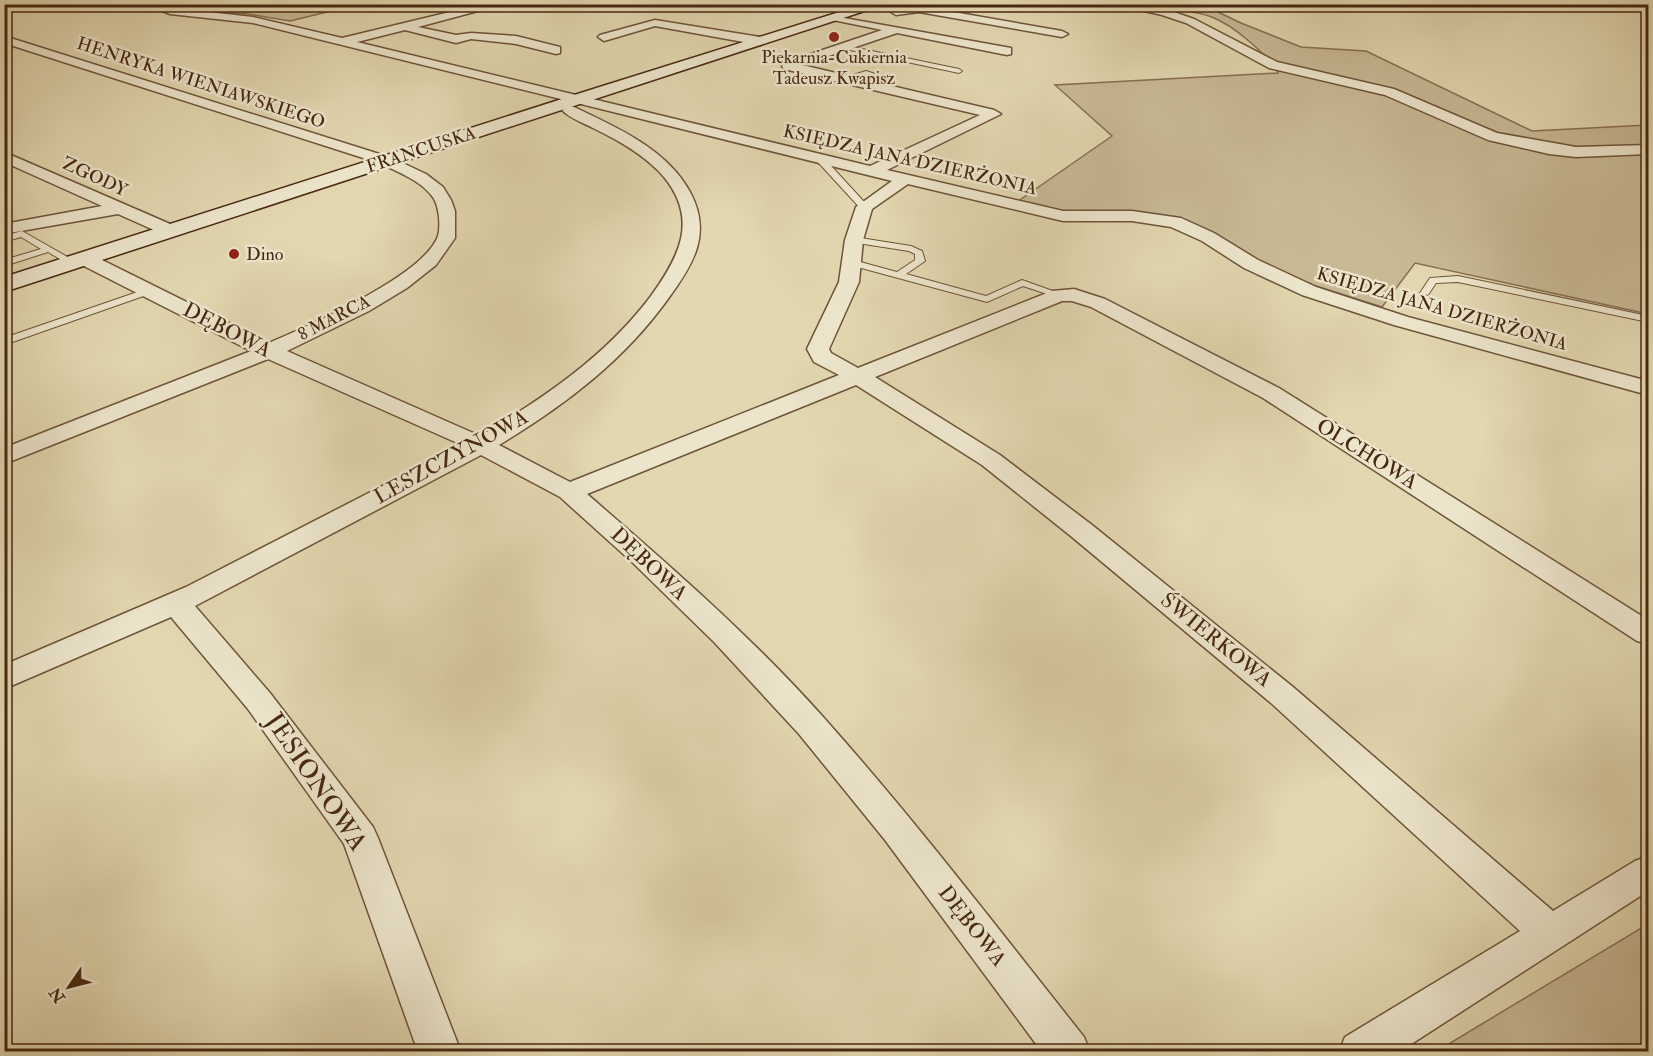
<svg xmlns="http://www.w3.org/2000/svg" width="1653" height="1056" viewBox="0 0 1653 1056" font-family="'IM FELL Double Pica',serif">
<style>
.green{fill:#c8b995;stroke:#887052;stroke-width:1.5}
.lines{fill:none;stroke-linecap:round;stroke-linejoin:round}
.lane-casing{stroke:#6e5438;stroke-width:2}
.street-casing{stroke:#6e5438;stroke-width:3}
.secondary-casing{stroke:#472810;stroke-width:3}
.lane{fill:#ece5cc;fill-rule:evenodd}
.street{fill:#ece5cc;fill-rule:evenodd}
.secondary{fill:#ece5cc;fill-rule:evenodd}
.poi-dot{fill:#8f2418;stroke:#ece5cc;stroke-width:2}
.labels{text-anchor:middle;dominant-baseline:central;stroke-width:5;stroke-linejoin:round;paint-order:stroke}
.far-poi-label{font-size:18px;fill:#472810;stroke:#ece5cc}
.far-street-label{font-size:18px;fill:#472810;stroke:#ece5cc}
.street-label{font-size:21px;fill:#472810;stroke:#ece5cc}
.near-street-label{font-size:26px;fill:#472810;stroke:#ece5cc}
</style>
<rect width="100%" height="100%" fill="#e2d7b0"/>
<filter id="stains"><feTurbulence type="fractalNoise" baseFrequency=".00333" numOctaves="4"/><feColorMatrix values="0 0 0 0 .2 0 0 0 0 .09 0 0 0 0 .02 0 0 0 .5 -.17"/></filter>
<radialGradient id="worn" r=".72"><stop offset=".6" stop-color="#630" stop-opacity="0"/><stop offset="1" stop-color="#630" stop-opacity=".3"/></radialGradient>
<!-- green -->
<path class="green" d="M167,5h189l-66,16 -42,-7 -65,-4z
M1177,5l33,1 8,6 23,11 60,24 65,4 166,80 116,-6v189l-233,-51 -33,44 -66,-21 -54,-22 -59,-36 -47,-14 -90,-1 -49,-11 95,-66 -57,-51 223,-12c-10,-18 -44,-47 -64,-55 -13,-6 -31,-7 -46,-10z
M1648,924v127h-211z"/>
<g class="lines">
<defs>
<path id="lane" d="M843,45l116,24 3,2 -3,2 -118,-25z
M866,71l28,9 1,1 -17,9 -2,-3 10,-6 -20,-6 -23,6 -3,-2z
M816,156h6l45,49v4h-6l-45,-49z
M22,231l56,32 -8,2 -22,-13 -44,14v-6l37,-11 -20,-12 -17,5v-6z
M854,237l57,9 11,5 3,10 -19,13 80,22 36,-16 42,15 -5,3 -36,-12 -36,16 -137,-37v-4l3,-1 44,12 18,-12v-6l-6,-3 -58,-9v-4z
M1458,276l190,40v6l-190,-40 -22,1 -8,12 -8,-2 10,-15z
M149,288l3,1v4l-148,52v-7z"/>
<path id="street" d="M143,4h18l10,4 82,9 89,21 141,-34h21l-86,23 38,8 15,-2 45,3 44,11v6l-4,1 -40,-10 -45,-5 -15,4 -51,-13 -48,12 513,124 110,-51 -196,-46 -2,-3 2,-3 98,-33 -49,-10v-4l178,32v6l-4,1 -110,-22 -95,32 192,45 7,4 -114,56 176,41h69l49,7 33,15 44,27 58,27 92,30 240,64v14l-254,-70 -92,-30 -58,-27 -42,-27 -31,-14 -39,-6h-69l-155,-37 -36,25 -9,31 -4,42 -30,67 2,4 27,15 194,-77 22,-2 31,10 174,89 369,232v24l-11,-3 -374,-243 -172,-91 -19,-6h-10l-187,76 125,78 92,70 201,162 260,224 82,-50 13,-5v35l-249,161h-60l6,-15 175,-106 -249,-228 -199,-166 -90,-72 -126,-80 -269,109c82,71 165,143 237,224 91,102 175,212 260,319l6,15h-48l-157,-212 -86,-106 -85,-92 -82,-80 -72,-65 -79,-42 -286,151 75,87 103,134 5,11 83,214h-43l-74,-208 -96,-135 -77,-92 -167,72v-24l182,-78 276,-142 -194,-86 -264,105v-16l247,-97 -173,-88 -2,-4 2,-4h14l177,88c39,-17 155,-67 169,-107 3,-11 1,-32 -6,-40 -12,-16 -33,-23 -50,-32l-378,-121v-7l388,122 34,16 17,13 8,13 4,11v27l-19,27 -29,23 -38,23 -82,40 193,85c64,-38 126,-80 171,-140 28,-39 48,-76 13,-119 -19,-22 -46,-37 -71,-49 -9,-5 -24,-10 -31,-18l7,-4 5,1c42,20 93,42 116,85 22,41 4,71 -20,104 -45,64 -105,109 -171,149l71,37 269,-107 -25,-13 -7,-13 32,-67 6,-42 11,-33 36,-26 -639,-158 -83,-9z
M1113,4h26l29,6 26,9 83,43 117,27 103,44 79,14 72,-2v9l-72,3 -27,-3 -61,-14 -103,-45 -116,-27 -83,-45 -24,-8z
M919,6l143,25 6,3 -6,3 -143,-25 -23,3 -5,-3 5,-3z
M655,20l105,17 6,4 -6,4 -105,-19 -51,15 -6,-4 2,-2z
M4,152l173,75 3,4 -3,4h-12l-47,-21 -114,20v-10l98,-18 -98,-44z"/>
<path id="secondary" d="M865,4h21l-882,288v-15l586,-187z"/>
</defs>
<!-- lane casing -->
<use href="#lane" class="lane-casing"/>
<!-- street casing -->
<use href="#street" class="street-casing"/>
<!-- secondary casing -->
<use href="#secondary" class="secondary-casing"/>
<!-- lane -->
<use href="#lane" class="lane"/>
<!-- street -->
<use href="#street" class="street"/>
<!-- secondary -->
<use href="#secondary" class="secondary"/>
</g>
<!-- markers -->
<g class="poi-dot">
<circle cx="834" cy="37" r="6"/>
<circle cx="234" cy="254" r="6"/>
</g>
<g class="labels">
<!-- far-poi labels -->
<g class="far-poi-label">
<text x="834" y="57">Piekarnia-Cukiernia<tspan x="834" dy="21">Tadeusz Kwapisz</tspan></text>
<text x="246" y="254" text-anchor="start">Dino</text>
</g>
<!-- far-street labels -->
<g class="far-street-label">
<text transform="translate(201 83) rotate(18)">HENRYKA WIENIAWSKIEGO</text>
<text transform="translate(421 150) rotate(-18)">FRANCUSKA</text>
<text transform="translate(910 160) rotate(13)">KSIĘDZA JANA DZIERŻONIA</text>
<text transform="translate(95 177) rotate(25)">ZGODY</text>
<text transform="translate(1442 309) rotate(16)">KSIĘDZA JANA DZIERŻONIA</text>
<text transform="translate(334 318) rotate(-27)">8 MARCA</text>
</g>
<!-- street labels -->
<g class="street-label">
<text transform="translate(227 330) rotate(27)">DĘBOWA</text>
<text transform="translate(1367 454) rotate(32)">OLCHOWA</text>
<text transform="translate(451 457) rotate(-29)">LESZCZYNOWA</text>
<text transform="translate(649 564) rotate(43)">DĘBOWA</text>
<text transform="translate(1216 640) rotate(39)">ŚWIERKOWA</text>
<text transform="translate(972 926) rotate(52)">DĘBOWA</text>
</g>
<!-- near-street labels -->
<g class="near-street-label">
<text transform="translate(316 782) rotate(56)">JESIONOWA</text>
</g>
</g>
<!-- margin -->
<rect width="1653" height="1056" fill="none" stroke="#e2d7b0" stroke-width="24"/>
<rect x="6" y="6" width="1641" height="1044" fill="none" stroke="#472810" stroke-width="3"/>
<rect x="12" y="12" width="1629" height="1032" fill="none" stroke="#472810" stroke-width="1.5"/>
<!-- north arrow -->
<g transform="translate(69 987) rotate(235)" stroke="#ece5cc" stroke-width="4.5" paint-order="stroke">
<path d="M0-4.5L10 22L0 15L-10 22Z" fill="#472810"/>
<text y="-9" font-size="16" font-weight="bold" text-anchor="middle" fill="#472810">N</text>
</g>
<rect width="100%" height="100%" filter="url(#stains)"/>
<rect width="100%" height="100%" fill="url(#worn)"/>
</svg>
